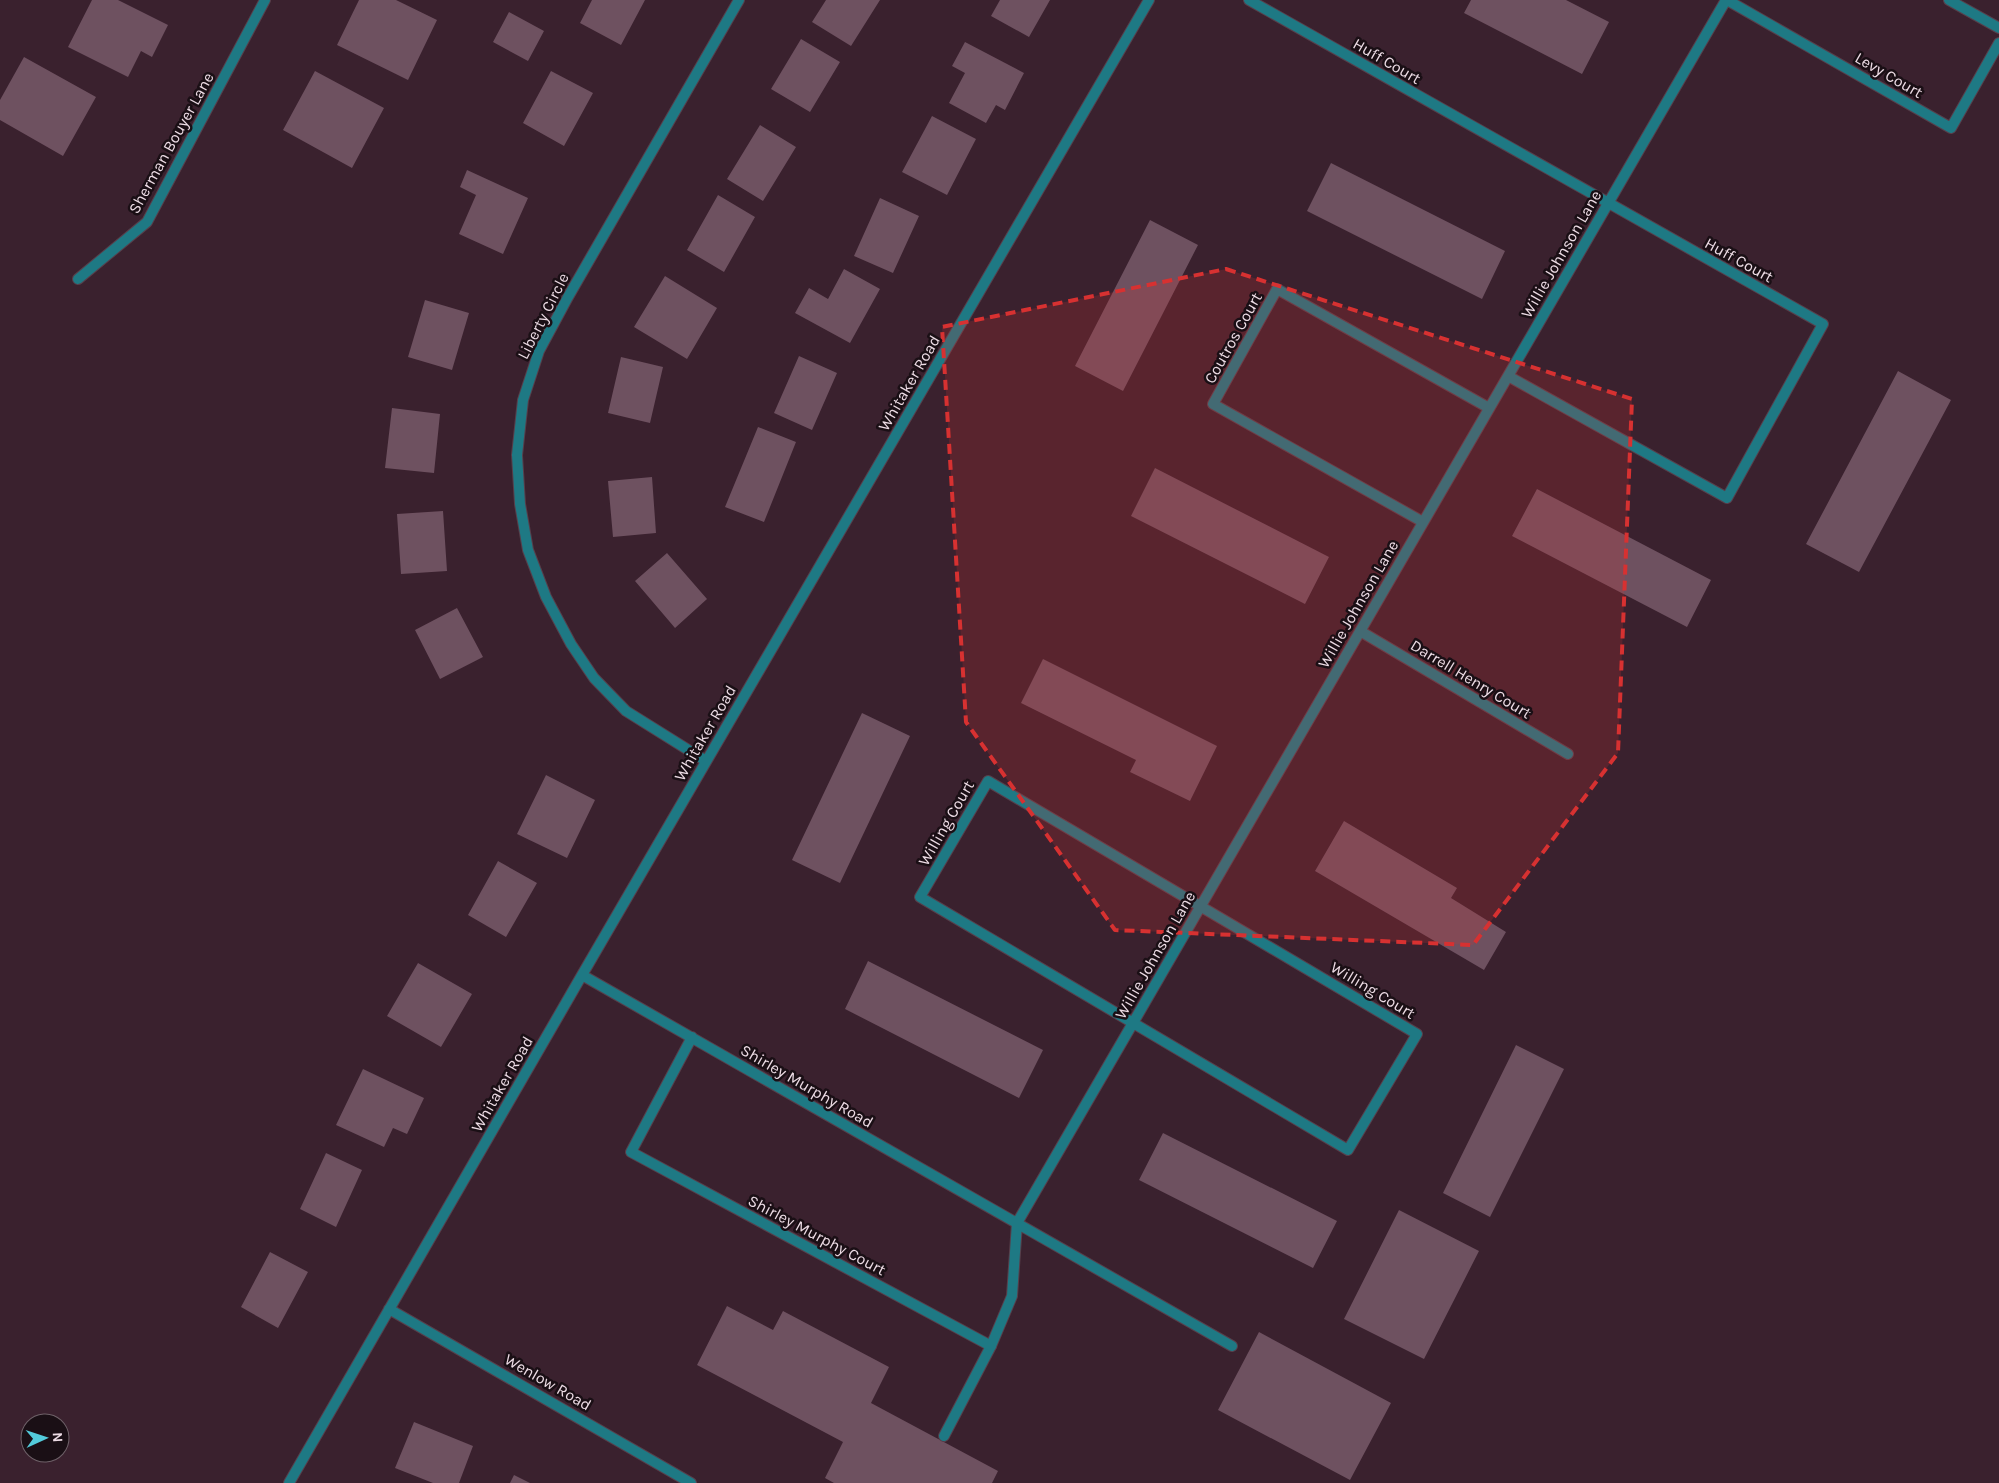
<svg xmlns="http://www.w3.org/2000/svg" width="1999" height="1483" viewBox="0 0 1999 1483" font-family="Karla,sans-serif">
<style>
.building{fill:#6e5160}
.lines{fill:none;stroke-linecap:round;stroke-linejoin:round}
.service-casing{stroke:#573f4b;stroke-width:12}
.minor-casing{stroke:#573f4b;stroke-width:12}
.service{stroke:#1e7984;stroke-width:10}
.minor{stroke:#1e7984;stroke-width:10}
.marked{fill:#d73131;fill-opacity:0.2;stroke:#d73131;stroke-width:4;stroke-dasharray:10 6;stroke-linejoin:round}
.labels{text-anchor:middle;dominant-baseline:central;stroke-width:5;stroke-linejoin:round;paint-order:stroke}
.street-label{font-size:16px;fill:#eddce5;stroke:#1a0f15}
</style>
<rect width="100%" height="100%" fill="#3a212e"/>
<!-- building -->
<path class="building" d="M92,0h26l50,25 -16,32 -11,-6 -13,26 -60,-30z
M359,0h37l41,20 -29,60 -71,-35z
M592,0h53l-24,45 -41,-22z
M826,0h54l-29,46 -39,-24z
M1000,0h50l-21,37 -38,-21z
M1471,0h95l43,22 -27,52 -118,-61z
M509,12l35,19 -16,30 -35,-19z
M801,39l39,23 -30,50 -39,-23z
M965,42l59,31 -19,37 -9,-5 -10,18 -37,-20 16,-30 -13,-7z
M24,57l72,40 -33,59 -63,-36v-20z
M315,71l69,37 -32,60 -69,-38z
M551,71l42,22 -29,53 -41,-23z
M932,116l44,23 -29,56 -45,-23z
M760,125l36,22 -33,54 -36,-22z
M1331,163l174,88 -23,48 -175,-88z
M467,170l61,28 -25,56 -44,-20 17,-39 -16,-8z
M718,195l37,22 -31,55 -37,-22z
M880,198l39,18 -26,57 -39,-17z
M1150,220l48,25 -75,146 -48,-25z
M844,269l36,20 -30,54 -55,-30 14,-25 19,11z
M665,276l52,32 -30,51 -53,-32z
M425,300l44,13 -17,57 -44,-13z
M799,356l38,17 -25,57 -38,-17z
M621,357l42,10 -13,56 -42,-10z
M1898,371l53,29 -92,172 -53,-28z
M392,408l48,6 -6,59 -49,-5z
M758,427l38,15 -32,80 -39,-15z
M1155,468l174,89 -24,47 -174,-88z
M652,477l4,56 -43,4 -5,-56z
M1537,489l174,91 -24,47 -175,-91z
M443,511l4,60 -46,3 -4,-60z
M667,553l40,46 -32,29 -40,-47z
M457,608l26,49 -43,22 -25,-49z
M1043,659l174,87 -27,55 -60,-29 6,-12 -115,-57z
M862,713l48,23 -70,147 -48,-23z
M546,775l49,25 -28,58 -50,-24z
M1344,821l113,67 -6,10 55,34 -22,38 -169,-99z
M498,861l39,22 -31,54 -38,-22z
M868,961l175,89 -24,48 -174,-89z
M418,963l54,31 -31,53 -54,-31z
M1516,1045l48,24 -74,148 -47,-24z
M363,1069l61,29 -17,36 -14,-6 -9,19 -48,-22z
M1163,1133l174,88 -24,47 -174,-88z
M326,1153l36,17 -26,57 -36,-18z
M1399,1210l80,41 -55,108 -80,-40z
M270,1252l38,20 -30,56 -37,-21z
M727,1306l46,24 10,-19 106,56 -18,36 127,68 -6,12h-158l-9,-5 18,-36 -146,-77z
M1259,1332l132,71 -41,77 -132,-70z
M414,1422l59,24 -14,37h-26l-38,-15z
M514,1475l16,8h-20z"/>
<g class="lines">
<defs>
<path id="service" d="M944,1436l47,-90"/>
<path id="minor" d="M1249,0l574,324 -96,174 -219,-122
M1727,0l224,128 48,-85
M1949,0l50,28
M78,279l69,-57 118,-222
M1423,522l-210,-118 64,-115 212,119
M1360,631l208,123
M706,761l-80,-50 -32,-33 -23,-34 -25,-47 -18,-47 -8,-46 -3,-49 6,-55 16,-49 29,-54 171,-297
M988,781l429,253 -69,116 -428,-253z
M582,975l650,371
M692,1037l-61,115 360,194 21,-50 5,-73 709,-1223
M389,1309l302,174
M289,1483l293,-508 567,-975"/>
</defs>
<!-- service casing -->
<use href="#service" class="service-casing"/>
<!-- minor casing -->
<use href="#minor" class="minor-casing"/>
<!-- service -->
<use href="#service" class="service"/>
<!-- minor -->
<use href="#minor" class="minor"/>
</g>
<!-- marked area -->
<path class="marked" d="M1226,269l406,130 -14,354 -145,192 -358,-15 -149,-208 -24,-395z"/>
<g class="labels">
<!-- street labels -->
<g class="street-label">
<text transform="translate(1387 61) rotate(30)">Huff Court</text>
<text transform="translate(1889 75) rotate(30)">Levy Court</text>
<text transform="translate(171 143) rotate(-61)">Sherman Bouyer Lane</text>
<text transform="translate(1561 254) rotate(-60)">Willie Johnson Lane</text>
<text transform="translate(1739 260) rotate(29)">Huff Court</text>
<text transform="translate(543 316) rotate(-63)">Liberty Circle</text>
<text transform="translate(1233 338) rotate(-61)">Coutros Court</text>
<text transform="translate(909 383) rotate(-60)">Whitaker Road</text>
<text transform="translate(1358 604) rotate(-60)">Willie Johnson Lane</text>
<text transform="translate(1471 679) rotate(31)">Darrell Henry Court</text>
<text transform="translate(705 733) rotate(-60)">Whitaker Road</text>
<text transform="translate(946 823) rotate(-60)">Willing Court</text>
<text transform="translate(1155 955) rotate(-60)">Willie Johnson Lane</text>
<text transform="translate(1373 990) rotate(31)">Willing Court</text>
<text transform="translate(502 1084) rotate(-60)">Whitaker Road</text>
<text transform="translate(807 1086) rotate(30)">Shirley Murphy Road</text>
<text transform="translate(817 1235) rotate(28)">Shirley Murphy Court</text>
<text transform="translate(548 1382) rotate(30)">Wenlow Road</text>
</g>
</g>
<!-- north arrow -->
<g transform="translate(45 1438) rotate(87)"><circle r="24" fill="#1a0f15" stroke="#6e6168"/>
<path d="M0-4L9 19L0 12L-9 19Z" fill="#53cbdb"/>
<text y="-8" font-size="14" font-weight="bold" text-anchor="middle" fill="#eddce5">N</text>
</g>
</svg>
